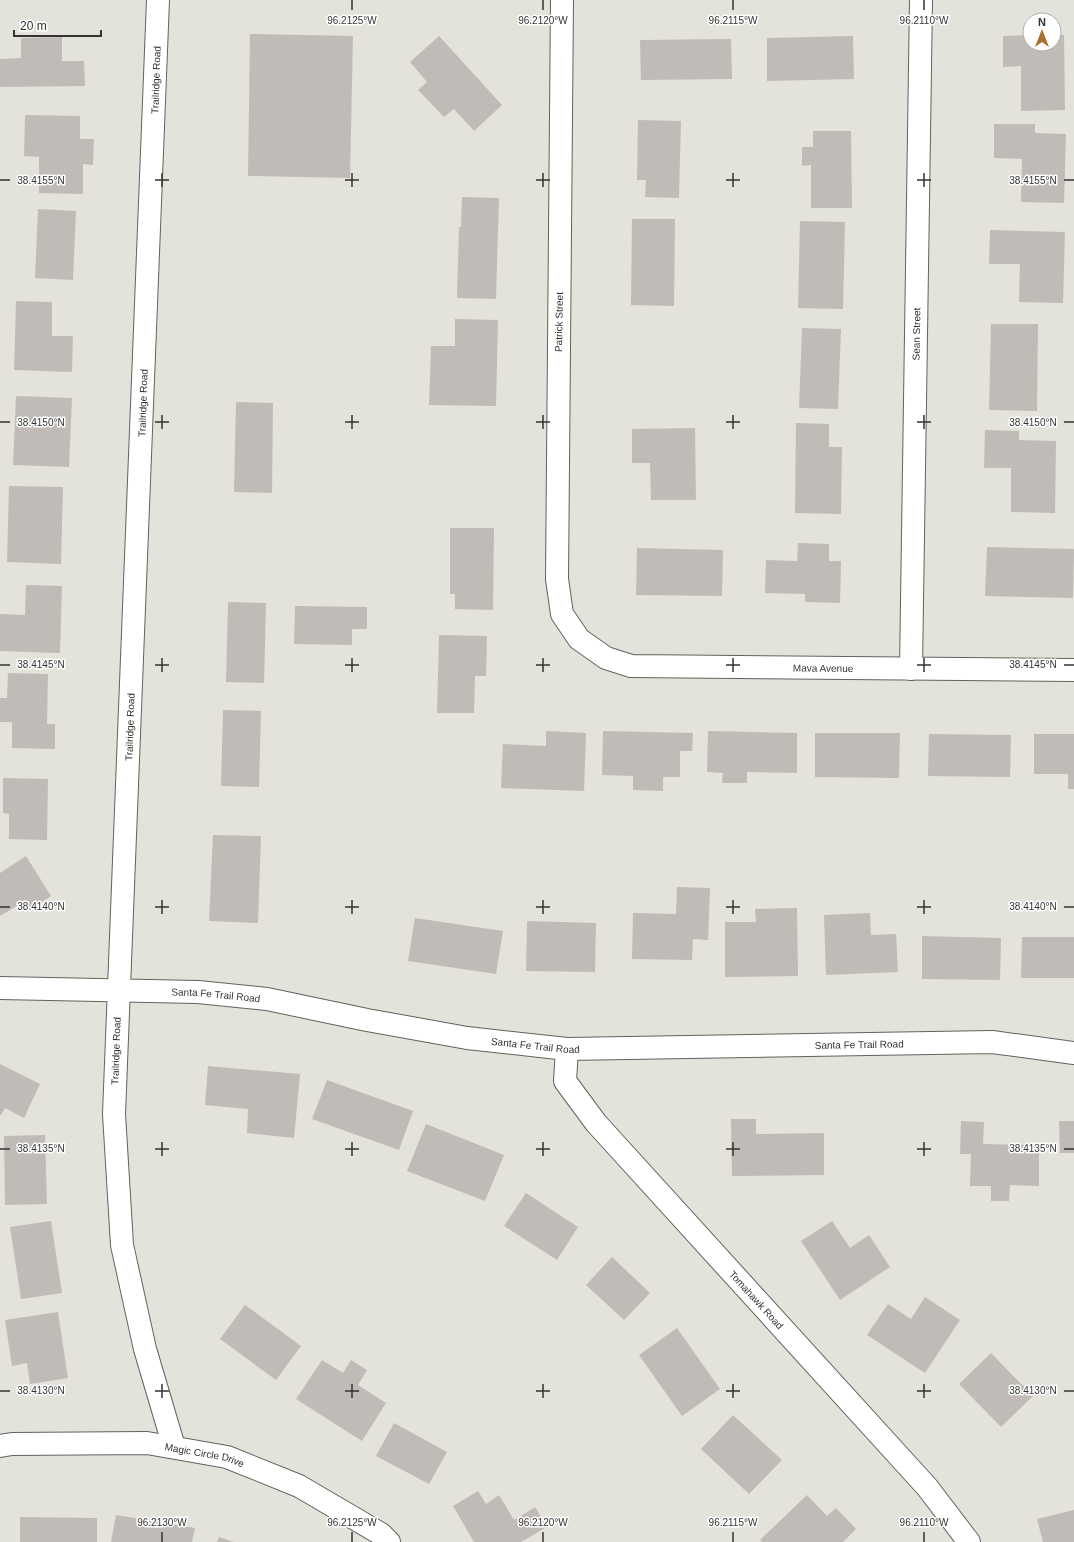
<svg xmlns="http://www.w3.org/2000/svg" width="1074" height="1542" viewBox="0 0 1074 1542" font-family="Arial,sans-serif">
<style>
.building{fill:#c1bbb7}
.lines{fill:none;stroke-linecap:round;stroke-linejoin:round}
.street-casing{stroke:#63625c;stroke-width:24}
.street{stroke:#fff;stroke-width:22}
.ticks{fill:none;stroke:#343331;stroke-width:1.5}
.labels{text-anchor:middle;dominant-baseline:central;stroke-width:3;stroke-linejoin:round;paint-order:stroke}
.street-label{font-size:10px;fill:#343331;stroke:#fff}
.ticks-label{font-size:10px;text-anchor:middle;fill:#343331;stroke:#fff;stroke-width:3;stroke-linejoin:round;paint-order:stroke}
</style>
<rect width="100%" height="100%" fill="#e3e2db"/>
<!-- building -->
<path class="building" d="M250,34l103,2 -3,142 -102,-2z
M1030,35v9h24v-9h10l1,75 -44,1v-45l-18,1v-31z
M439,36l63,69 -28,26 -20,-22 -10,8 -26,-27 9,-8 -17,-20z
M853,36l1,43 -87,2v-43z
M62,37v24h22l1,25 -85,1v-28l21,-1v-20z
M731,39l1,40 -91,1 -1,-40z
M25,115l55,1v23h14l-1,26 -10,-1v30l-44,-1v-36l-15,-1z
M638,120l43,1 -2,77 -34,-1 1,-17h-9z
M994,124h41v9l31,1 -2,69 -43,-1 1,-43 -28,-1z
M813,131h38l1,77h-41v-43l-9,1v-19h11z
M462,197l37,1 -3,101 -39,-1 2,-71h2z
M38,209l38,2 -3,69 -38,-2z
M632,219h43l-1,87 -43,-1z
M800,221l45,1 -2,87 -45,-1z
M990,230l75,2 -2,71 -44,-1 1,-38h-31z
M16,301l36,1v34h21l-1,36 -58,-2z
M455,319l43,1 -2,86 -67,-1 2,-59h24z
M991,324h47l-1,87 -48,-1z
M802,328l39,1 -3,80 -39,-1z
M16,396l56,2 -3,69 -56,-2z
M236,402l37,1 -1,90 -38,-1z
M796,423l33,1v23h13l-1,67 -46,-1z
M695,428l1,72h-45l-1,-37h-18v-34z
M985,430l34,1v9l37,1 -1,72 -44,-1v-44h-27z
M9,486l54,1 -2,77 -54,-2z
M450,528h44l-1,82 -38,-1v-15h-5z
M798,543l31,1v17h12l-1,42 -35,-1v-8l-40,-1 1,-33 31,1z
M987,547l87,2 -1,49 -88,-2z
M637,548l86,2 -1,46 -86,-1z
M26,585l36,1 -2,67 -60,-2v-37l25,1z
M228,602l38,1 -2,80 -38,-1z
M295,606l72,1v22h-15v16l-58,-1z
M439,635l48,1 -1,40h-11l-1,37h-37z
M8,673l40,1 -1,50h8v25l-43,-1v-26h-12v-24h7z
M223,710l38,1 -2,76 -38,-1z
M546,731l40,2 -2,58 -83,-3 2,-44 43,2z
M603,731l90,2 -1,18h-12v26h-17v14l-30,-1v-14l-31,-1z
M708,731l89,2v40l-50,-1v11h-25l1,-10 -16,-1z
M815,733h85l-1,45 -84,-1z
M929,734l82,1 -1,42 -82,-1z
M1034,734h40v55h-6v-15h-34z
M3,778l45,1 -1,61 -38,-1v-25l-6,-1z
M213,835l48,1 -3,87 -49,-2z
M26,856l25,40 -23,15 -5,-9 -23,14v-43z
M677,887l33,1 -2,52 -15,-1 -1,21 -60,-1 1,-46 43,1z
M797,908l1,68 -73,1v-55h31l-1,-13z
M870,913l1,22 25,-1 2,38 -72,3 -2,-60z
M415,918l88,13 -7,43 -88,-13z
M527,921l69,2 -1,49 -69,-1z
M922,936l79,2 -1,42 -78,-1z
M1022,937h52v41h-53z
M0,1064l40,20 -16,34 -19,-10 -4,7h-1z
M208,1066l92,8 -6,64 -47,-5 1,-24 -43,-4z
M327,1080l86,31 -14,39 -87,-31z
M731,1119h25v15l68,-1v42l-92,1z
M961,1121l23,1 -1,22 56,1v41l-29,-1 -1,16h-18v-15h-21l1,-32h-11z
M1059,1121h15v32h-14z
M426,1124l78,31 -19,46 -78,-30z
M45,1135l2,69 -42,1 -1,-69z
M526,1193l52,34 -21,33 -53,-34z
M51,1221l11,72 -41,6 -11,-72z
M832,1221l18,27 19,-13 21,32 -50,33 -39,-59z
M612,1257l38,36 -26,27 -38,-35z
M925,1297l35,23 -35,53 -58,-38 21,-31 23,15z
M245,1305l56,41 -25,34 -56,-41z
M58,1312l10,66 -38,6 -3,-21 -15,3 -7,-46z
M677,1328l43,61 -38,27 -43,-61z
M991,1353l42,43 -32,31 -42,-43z
M322,1360l21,13 8,-13 16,10 -9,15 28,18 -24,38 -66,-42z
M733,1415l49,45 -33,34 -48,-45z
M394,1423l53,29 -18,32 -53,-28z
M478,1491l8,13 13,-9 15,25 21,-13 12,20 -26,15h-47l-21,-36z
M807,1495l20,21 9,-8 20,21 -13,13h-81l-2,-2z
M1074,1510v32h-31l-6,-23z
M116,1515l79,13 -3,14h-81z
M20,1517l77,1v24h-77z
M219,1537l15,5h-17z"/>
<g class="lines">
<defs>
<g id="street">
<path d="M158,0l-44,1114 8,131 23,104 29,98"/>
<path id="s1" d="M562,0l-5,579 5,35 17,25 27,19 25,8 443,4"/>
<path id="s2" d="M911,669l10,-669"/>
<path id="s3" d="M0,988l198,4 69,7 100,21 100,18 100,11 425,-7 82,11"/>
<path id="s4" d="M567,1049l-2,32 31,42 331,364 42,55"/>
<path id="s5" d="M0,1446l12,-2 135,-1 80,14 72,29 82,48 8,8"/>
</g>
</defs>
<!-- street casing -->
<use href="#street" class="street-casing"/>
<!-- street -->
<use href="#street" class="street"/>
</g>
<!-- ticks -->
<path class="ticks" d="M352,0v10M543,0v10M733,0v10M924,0v10M162,173v14M352,173v14M543,173v14M733,173v14M924,173v14M0,180h10M155,180h14M345,180h14M536,180h14M726,180h14M917,180h14M1064,180h10M162,415v14M352,415v14M543,415v14M733,415v14M924,415v14M0,422h10M155,422h14M345,422h14M536,422h14M726,422h14M917,422h14M1064,422h10M162,658v14M352,658v14M543,658v14M733,658v14M924,658v14M0,665h10M155,665h14M345,665h14M536,665h14M726,665h14M917,665h14M1064,665h10M162,900v14M352,900v14M543,900v14M733,900v14M924,900v14M0,907h10M155,907h14M345,907h14M536,907h14M726,907h14M917,907h14M1064,907h10M162,1142v14M352,1142v14M543,1142v14M733,1142v14M924,1142v14M0,1149h10M155,1149h14M345,1149h14M536,1149h14M726,1149h14M917,1149h14M1064,1149h10M162,1384v14M352,1384v14M543,1384v14M733,1384v14M924,1384v14M0,1391h10M155,1391h14M345,1391h14M536,1391h14M726,1391h14M917,1391h14M1064,1391h10M162,1532v10M352,1532v10M543,1532v10M733,1532v10M924,1532v10"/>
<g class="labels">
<!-- street labels -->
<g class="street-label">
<text transform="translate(156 80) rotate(-88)">Trailridge Road</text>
<text transform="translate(559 322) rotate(-89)">Patrick Street</text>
<text stroke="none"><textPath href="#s2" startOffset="335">Sean Street</textPath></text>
<text transform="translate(143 403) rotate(-88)">Trailridge Road</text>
<text stroke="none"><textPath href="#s1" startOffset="896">Mava Avenue</textPath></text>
<text transform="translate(130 727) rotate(-88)">Trailridge Road</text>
<text stroke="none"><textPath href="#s3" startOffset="216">Santa Fe Trail Road</textPath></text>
<text stroke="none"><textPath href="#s3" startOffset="864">Santa Fe Trail Road</textPath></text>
<text stroke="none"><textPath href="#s3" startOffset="540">Santa Fe Trail Road</textPath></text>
<text transform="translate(116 1051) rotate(-88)">Trailridge Road</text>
<text stroke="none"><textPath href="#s4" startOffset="323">Tomahawk Road</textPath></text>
<text stroke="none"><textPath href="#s5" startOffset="206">Magic Circle Drive</textPath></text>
</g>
</g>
<g class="ticks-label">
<text x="352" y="24">96.2125°W</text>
<text x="543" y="24">96.2120°W</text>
<text x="733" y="24">96.2115°W</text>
<text x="924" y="24">96.2110°W</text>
<text x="41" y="184">38.4155°N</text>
<text x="1033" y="184">38.4155°N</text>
<text x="41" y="426">38.4150°N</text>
<text x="1033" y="426">38.4150°N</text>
<text x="41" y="668">38.4145°N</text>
<text x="1033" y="668">38.4145°N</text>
<text x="41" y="910">38.4140°N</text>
<text x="1033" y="910">38.4140°N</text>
<text x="41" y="1152">38.4135°N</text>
<text x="1033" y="1152">38.4135°N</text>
<text x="41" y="1394">38.4130°N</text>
<text x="1033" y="1394">38.4130°N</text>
<text x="162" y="1526">96.2130°W</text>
<text x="352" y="1526">96.2125°W</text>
<text x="543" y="1526">96.2120°W</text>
<text x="733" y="1526">96.2115°W</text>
<text x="924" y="1526">96.2110°W</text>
</g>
<!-- north arrow -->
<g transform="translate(1042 32)"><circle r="19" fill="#ffffff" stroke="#aeadad"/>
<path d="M0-3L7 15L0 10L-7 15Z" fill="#ac6f32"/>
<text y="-6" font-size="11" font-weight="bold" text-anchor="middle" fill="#343331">N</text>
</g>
<!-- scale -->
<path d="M14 30v6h87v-6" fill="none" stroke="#343331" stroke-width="2"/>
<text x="20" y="30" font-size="12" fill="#343331" stroke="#ffffff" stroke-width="3" paint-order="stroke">20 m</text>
</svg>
